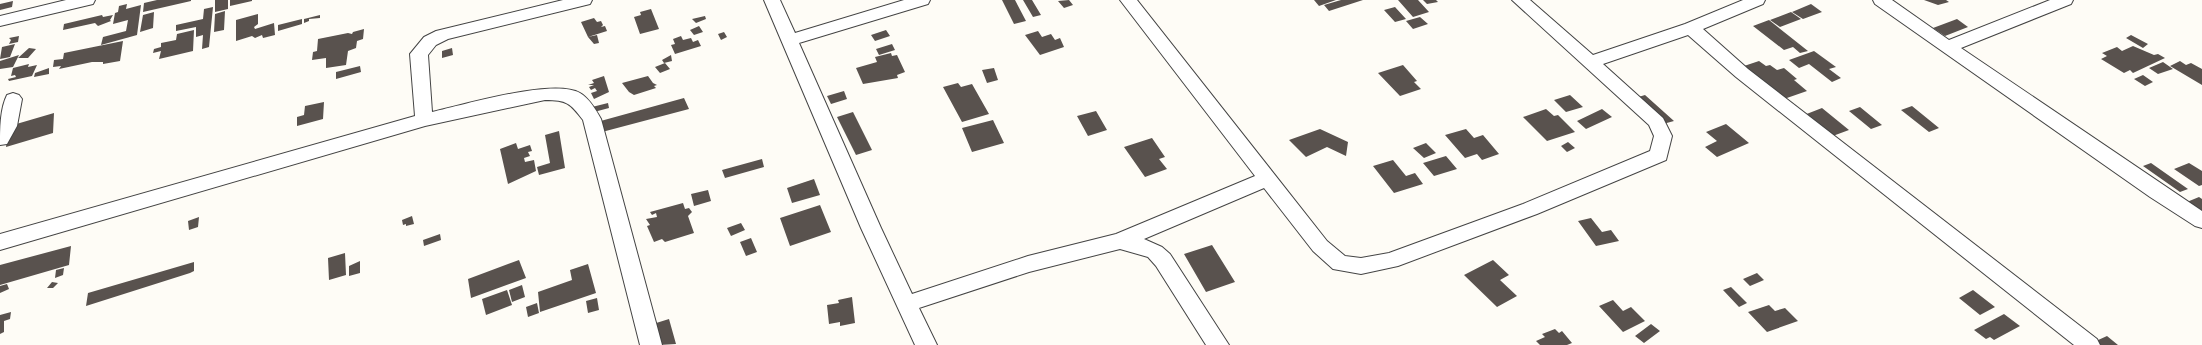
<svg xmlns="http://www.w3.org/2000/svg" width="2202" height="345" viewBox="0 0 2202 345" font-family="Merriweather,serif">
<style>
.building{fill:#59524e}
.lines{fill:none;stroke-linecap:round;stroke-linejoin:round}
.street-casing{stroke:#444;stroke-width:2}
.street{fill:#fff;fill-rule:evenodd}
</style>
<rect width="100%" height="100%" fill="#fefcf6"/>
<!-- building -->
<path class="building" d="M157,0h34v1l-48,11 1,-9z
M215,0h13v9l-13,3z
M230,0h22v1l-22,5z
M1002,0h13l11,21 -12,3z
M1023,0h9l9,15 -8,2z
M1069,0l4,5 -9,3 -6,-7z
M1314,0h22l-17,6z
M1341,0h22l-34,11 -5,-6z
M1398,0h20l11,12 -16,5z
M1423,0h13l2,2 -11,2z
M1924,0h22l3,2 -11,3z
M13,1l-1,6 -12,3v-6z
M127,4l-1,5 15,-4 -4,30 -36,10 2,-8 23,-6 2,-11 -15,4 2,-11 3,-1 1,-6z
M1811,4l11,8 -19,7 -11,-7z
M213,7l-4,40 -7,2 1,-14 -7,2v-10l-20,4v-6l27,-6 1,-10z
M1395,7l11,12 -11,3 -11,-12z
M651,9l8,20 -19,5 -6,-17 7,-2 -1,-3z
M225,11l-1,19 -10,2 1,-18z
M154,12l-1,16 -13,4 3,-17z
M1791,12l10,7 -21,8 -10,-7z
M258,14v10l-4,3 1,2 19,-6 1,12 -12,3 -1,-3 -7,3 -3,-2 -16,5v-21z
M102,15l1,2 10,-2 -3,5 1,1 -13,5 -3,-3 -32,7 1,-6z
M320,15v3l-11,1v2l-5,2v-4z
M705,16l1,3 -10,4 -4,-4z
M1420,17l8,7 -15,5 -7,-8z
M594,18l3,4 4,-1 2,4 -2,2 4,-1 2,5 -19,6 -7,-15z
M302,19v5l-24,7v-6z
M1957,19l11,8 -23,9 -12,-8z
M1769,20l39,31 -8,2 -7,-6 -9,3 -31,-24z
M699,26l4,6 -9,3 -4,-5z
M364,29l-1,10 -6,2 -1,7 -8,3 -2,14 -20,3v-10l-14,2 1,-8 4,-1 1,-12 30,-6 4,1 1,-2z
M194,30l-1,21 -34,8 2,-8 -8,2 1,-4 7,-2v-4l15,-3 1,-6z
M886,30l4,6 -15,5 -4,-6z
M1038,31l4,6 9,-3 4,6 5,-2 4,9 -24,8 -15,-20z
M724,32l3,5 -6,3 -3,-6z
M597,35l2,8 -5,1 -6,-7z
M2131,35l17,9 -5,4 -17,-10z
M19,36l-1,6 -9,2 2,-4 -2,-2z
M681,36l2,4 8,-2 2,4 5,-2 3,6 -26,8 -4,-9 4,-1 -2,-5z
M123,41l-3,20 -17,3v-2h-11l-33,7 2,-3 -8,1 1,-7 9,-1 1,-6z
M15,44l-5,13 -10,2 2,-12z
M892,44l3,6 -16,5 -3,-6z
M2133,46l21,9 4,-1 7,4 -32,15 -3,-3 -6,3 -23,-14 6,-3 -5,-3 15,-6 5,4z
M29,48l7,1 -8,9h-10z
M452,48l1,7 -11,3v-7z
M1814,51l22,16 -7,2 12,9 -9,4 -23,-18 -10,4 -10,-8z
M891,53l1,3 5,-1 8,17 -8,3 1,3 -35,6 -7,-16 21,-6 -2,-5z
M19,55l-6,12 -13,2v-8z
M671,55l1,6 -8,2 -2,-3z
M1759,61l7,5 4,-1 7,5 7,-2 13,11 -3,1 13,11 -23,8 -40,-33z
M2180,61l6,4 5,-2 11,6v16l-32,-19z
M2163,62l10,7 -15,5 -9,-6z
M665,63l5,6 -10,4 -5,-6z
M29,64l-1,3 9,-2 -5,11 -23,5 -1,-2 8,-2 -1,-2 -4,1 2,-8z
M1403,65l14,16 -3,1 7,7 -21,7 -22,-23z
M360,66l1,6 -25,7v-7z
M49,68v6l-15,3 1,-4z
M994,68l4,12 -11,3 -5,-13z
M2143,75l10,7 -8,4 -11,-7z
M604,76l5,16 -15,7 -3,-6 6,-2 -2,-3 -4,2 -2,-3 5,-2h-6l6,-2 -2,-3z
M648,76l5,7 4,2 -3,1 2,2 -22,7 -5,-3 -7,-9z
M958,83l3,4 11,-3 17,30 -27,8 -19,-35z
M844,91l3,8 -16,5 -4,-8z
M1570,95l13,12 -17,5 -12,-12z
M1645,95l29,26 -11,3 -28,-26z
M684,98l5,11 -87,23 -5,-10z
M324,102l-1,17 -26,7v-9l7,-2 1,-9z
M608,103l1,5 -15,4 -2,-5z
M1912,106l27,22 -10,4 -28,-22z
M1860,107l22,18 -11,4 -22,-18z
M1822,108l27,22 -19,7 -26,-22z
M1546,109l8,7 4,-1 17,17 -28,9 -24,-24z
M1602,109l10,8 -26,12 -9,-8z
M1096,111l11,19 -19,6 -11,-20z
M853,112l19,38 -16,5 -19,-38z
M54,113l-1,20 -47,14 2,-17 5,-5z
M993,120l11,23 -32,9 -10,-24z
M1726,124l23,19 -32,14 -12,-10 12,-6 -11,-9z
M1320,129l28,13 -2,14 -19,-9 -21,10 -17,-17z
M1466,129l8,9 9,-3 16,19 -17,6 -5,-6 -12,4 -20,-23z
M559,131l6,37 -26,7 -2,-8 13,-4 -5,-28z
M1152,138l13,19 -6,2 8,10 -22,8 -21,-30z
M1568,142l7,6 -8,4 -6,-6z
M516,143l2,6 12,-4 2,6 -4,1 2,4 -6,2 1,4 9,-2 2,11 -28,13 -8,-35z
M1426,143l10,10 -12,5 -11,-10z
M1446,156l11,13 -23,7 -11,-13z
M762,159l2,8 -39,11 -3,-8z
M1393,160l13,16 9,-3 8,11 -29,9 -21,-27z
M2151,163l37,26 -8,3 -37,-26z
M2189,163l13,8v14l-3,1 -25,-17z
M814,179l6,16 -28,8 -5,-15z
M708,190l3,11 -17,5 -3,-12z
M2199,197l3,2v19l-20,-14z
M683,203l2,6 4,-1 3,4 -4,4 6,17 -29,9 -3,-3 -8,3 -7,-16 3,-1 -4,-6 11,-2 -1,-4 -4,2 -2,-3z
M820,205l11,27 -41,14 -10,-28z
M412,216l2,8 -8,2v-2l-3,1 -1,-5z
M199,217l-1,10 -9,3 -1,-9z
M1591,218l11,14 9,-2 8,11 -23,5 -18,-25z
M741,223l4,7 -14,6 -4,-8z
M440,234l1,6 -17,6 -1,-6z
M751,238l6,14 -11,4 -6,-14z
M1212,245l23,37 -29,10 -22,-38z
M71,246l-2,19 -69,20v-20z
M345,253l1,22 -17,5 -1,-22z
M519,260l7,18 -55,20 -3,-19z
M1493,260l16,15 -9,5 17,16 -20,11 -33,-32z
M360,261v12l-11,3v-10z
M194,262v9l-4,2 -104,33 2,-13z
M588,264l8,29 -56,19 -2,-20 34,-12 -2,-10z
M64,268l-1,7 -8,3 1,-8z
M1757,273l7,7 -14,6 -7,-7z
M52,282l6,1 -5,5h-6z
M7,284l2,5 -9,4v-7z
M522,285l3,12 -13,5 -3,-12z
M1731,287l16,16 -8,4 -16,-17z
M507,290l5,15 -26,10 -4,-16z
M1973,290l22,17 -15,8 -21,-17z
M852,297l3,26 -15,3v-4l-11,2 -2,-19 12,-2 -1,-3z
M597,298l2,12 -11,3 -2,-12z
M1613,300l10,11 8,-4 14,14 -22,11 -24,-26z
M537,303l2,10 -11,4 -2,-10z
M1769,305l6,6 10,-3 13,13 -31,11 -19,-20z
M11,312l-1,7 -6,2v11l-4,2v-19z
M2004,314l16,12 -26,14 -4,-3 -4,2 -12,-9z
M669,319l7,25 -17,1 -6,-21z
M1651,324l9,7 -16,12 -9,-7z
M1555,329l4,4 3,-2 10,12 -5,2h-27l-4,-4 9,-4 -3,-3z
M2107,336l11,9h-17l-5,-4z"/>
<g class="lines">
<defs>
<path id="street" d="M66,0h29l-2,4 -93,22v-10z
M563,0h29l-2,4 -142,35 -12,6 -8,10 4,57c32,-7 121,-34 148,-19 9,5 16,17 21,26l61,226h-22l-57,-225c-13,-17 -16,-20 -38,-20l-120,26 -425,124v-16l415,-118 -5,-62 14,-17 12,-6z
M764,0h16l15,33 109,-33h26l-2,4 -129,39 82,185 31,66 116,-38 88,-22 139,-58 -135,-176h17l190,241 18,15 16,2 28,-5 134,-49 127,-53 4,-15 -5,-11 -137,-125h18l63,55 92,-31 58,-24h22l-2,4 -60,25 45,40 349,270 3,6h-26l-338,-268 -48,-42 -85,29 60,54 9,18 -6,24 -129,54 -139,52 -37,8 -28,-5 -20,-18 -49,-63 -120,51 18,8 8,7 59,91h-23l-50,-79 -8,-9 -28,-8 -91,23 -110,36 18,37h-22l-54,-117z
M1873,0h19l57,40 101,-40h23l-2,4 -110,44 241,163v17l-7,-2 -45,-29 -275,-193z
M13,93l6,2 3,4 -5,27 -10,18 -7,1c0,-16 0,-36 7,-50z"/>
</defs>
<!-- street casing -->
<use href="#street" class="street-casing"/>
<!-- street -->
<use href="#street" class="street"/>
</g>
</svg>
